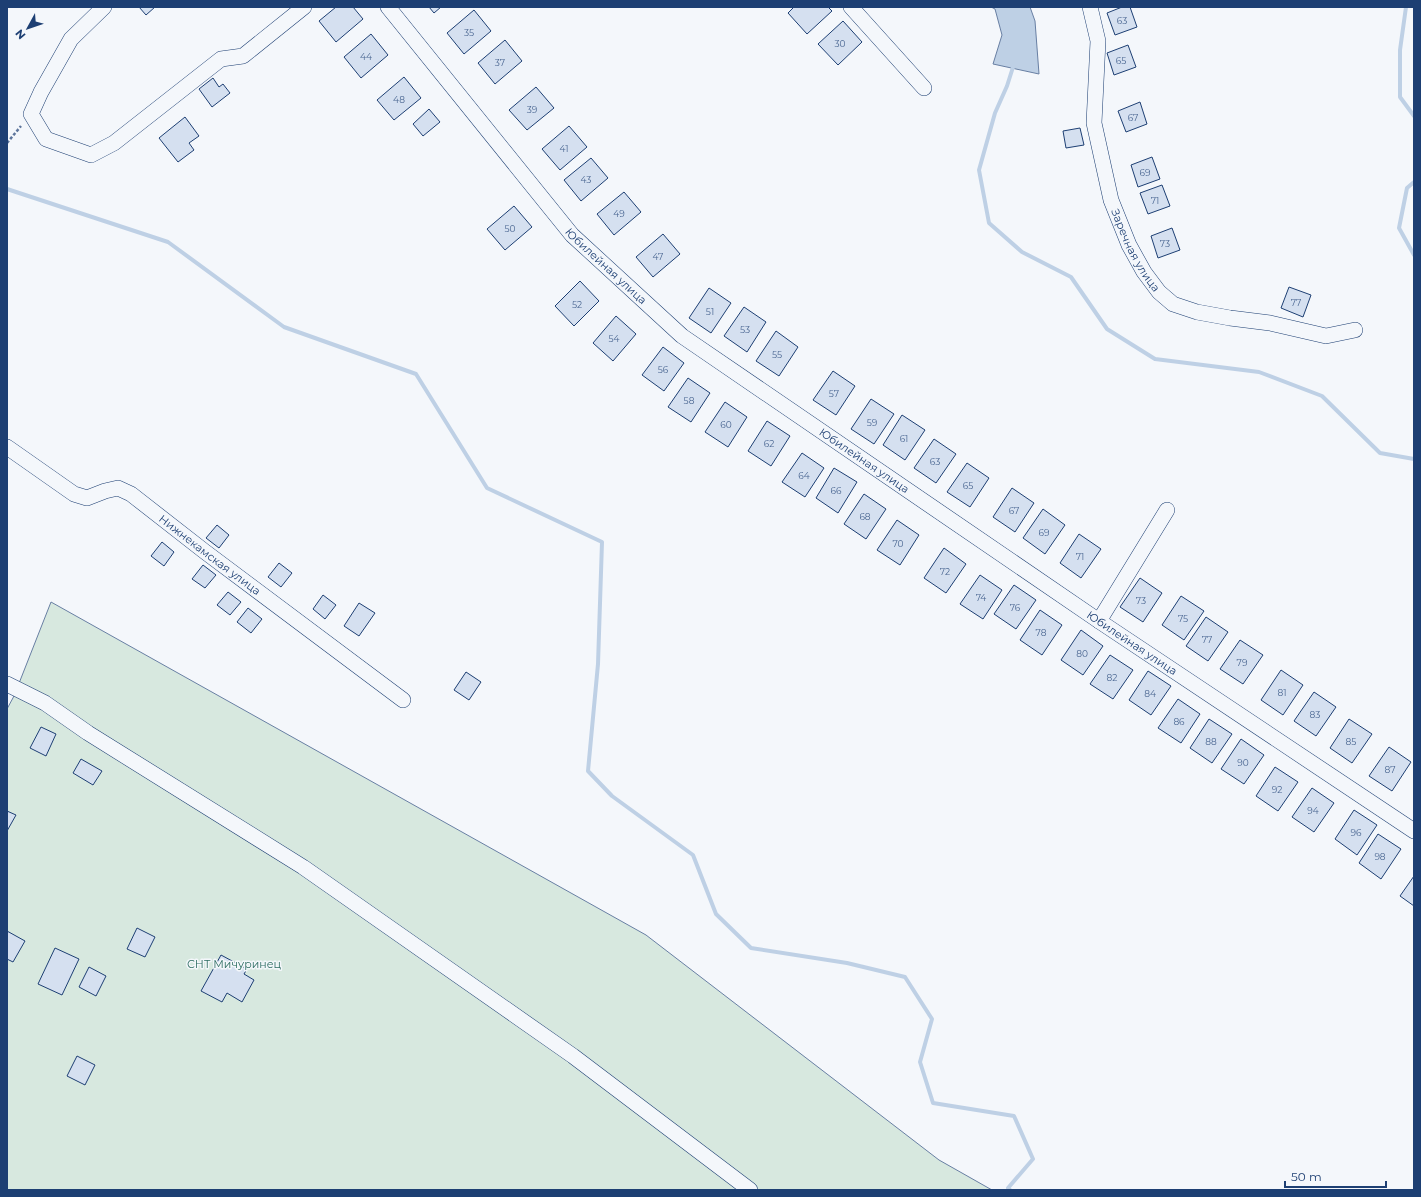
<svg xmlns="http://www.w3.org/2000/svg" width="1421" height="1197" viewBox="0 0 1421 1197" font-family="Montserrat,sans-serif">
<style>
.green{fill:#d7e8df;stroke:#687fa3}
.water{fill:#bed0e5;stroke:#687fa3}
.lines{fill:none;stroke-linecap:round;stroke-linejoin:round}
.stream{stroke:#bed0e5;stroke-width:4}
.building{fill:#d5e0f0;stroke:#1d3f73}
.minor-casing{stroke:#1d3f73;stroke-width:16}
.path{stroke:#5e769c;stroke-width:2.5;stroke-dasharray:3 2;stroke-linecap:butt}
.minor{stroke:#f4f7fb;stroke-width:15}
.labels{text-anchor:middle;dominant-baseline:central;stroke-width:3;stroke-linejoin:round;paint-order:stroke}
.number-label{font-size:9px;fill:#4b6792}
.street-label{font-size:11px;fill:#1d3f73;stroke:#f4f7fb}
.park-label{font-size:11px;fill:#2c6c60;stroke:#f4f7fb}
</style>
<rect width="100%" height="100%" fill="#f4f7fb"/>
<!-- green -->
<path class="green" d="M51,602l595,333 293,225 53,30h-985v-481l7,-13z"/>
<!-- water -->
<path class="water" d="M991,7h39l5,14 4,53 -46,-10 9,-29 -7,-26z"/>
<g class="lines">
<!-- stream -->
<path class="stream" d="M1406,7l-6,43v47l14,19
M1014,64l-7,22 -12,27 -16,57 10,53 33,29 49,25 36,52 48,30 104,13 63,24 58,57 34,6
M1414,182l-7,6 -8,40 15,27
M7,189l161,53 116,85 132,47 71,114 115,54 -4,122 -10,107 24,25 81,59 23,59 35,34 96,15 58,14 27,42 -12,43 13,41 81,13 19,43 -25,29 2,2"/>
</g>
<!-- building -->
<path class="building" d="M139,7h16l-9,8z
M336,7h17l10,12 -27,23 -17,-21z
M429,7h12l-7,6z
M794,7h34l4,4 -25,23 -19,-21z
M1122,7h8l7,20 -22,8 -8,-22z
M474,10l17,21 -27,23 -17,-21z
M843,21l19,21 -24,23 -20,-21z
M371,34l17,21 -27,23 -17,-21z
M505,40l17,21 -27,23 -17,-21z
M1128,45l8,22 -22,8 -7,-22z
M404,77l17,21 -27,22 -17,-20z
M213,78l6,9 4,-3 7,9 -18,14 -13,-18z
M536,87l18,21 -27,22 -18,-20z
M1140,102l7,22 -21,8 -8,-21z
M429,109l11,13 -17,14 -10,-12z
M185,117l14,19 -10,7 5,7 -16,12 -19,-24z
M569,126l18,21 -27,23 -18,-21z
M1080,128l4,17 -18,3 -3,-17z
M1152,157l8,22 -22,8 -7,-22z
M591,158l17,20 -27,23 -17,-21z
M1162,185l8,21 -22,8 -8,-21z
M624,192l17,20 -27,23 -17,-21z
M514,206l18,21 -27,23 -18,-21z
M1172,228l8,22 -22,8 -7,-22z
M663,234l17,20 -27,23 -17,-20z
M580,281l19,20 -25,25 -19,-20z
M1289,287l22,8 -8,22 -22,-9z
M709,288l22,15 -20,30 -22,-15z
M744,307l22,15 -19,30 -23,-16z
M616,316l20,18 -23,27 -20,-18z
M776,331l22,16 -19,29 -23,-15z
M663,347l21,16 -20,28 -22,-16z
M833,371l22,15 -19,29 -23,-15z
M688,378l22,15 -19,29 -23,-15z
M871,399l23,15 -20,30 -23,-15z
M725,402l22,15 -19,30 -23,-15z
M902,415l23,15 -20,30 -22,-15z
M767,421l23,15 -19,30 -23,-15z
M934,439l22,15 -20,29 -22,-15z
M802,453l22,15 -19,29 -23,-15z
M967,463l22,15 -19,29 -23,-15z
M834,468l23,14 -19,31 -22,-15z
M1012,488l22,15 -19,29 -22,-15z
M864,494l22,15 -20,30 -22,-15z
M1043,509l22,16 -20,29 -22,-16z
M897,520l22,15 -19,30 -23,-15z
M217,525l12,10 -10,13 -13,-10z
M1079,534l22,15 -20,29 -21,-15z
M162,542l12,10 -10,14 -13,-10z
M944,548l22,16 -20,29 -22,-15z
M279,563l13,10 -11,14 -13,-10z
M203,565l13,10 -11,13 -13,-9z
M980,575l22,15 -19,29 -23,-15z
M1140,578l22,15 -19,29 -23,-15z
M1014,585l22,15 -20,29 -22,-15z
M228,592l13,10 -11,13 -13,-10z
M323,595l13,10 -11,14 -12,-10z
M1181,596l23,15 -20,29 -22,-15z
M359,603l16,10 -16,23 -15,-10z
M248,608l14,11 -11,14 -14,-11z
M1040,610l22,15 -20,30 -22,-15z
M1206,617l22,15 -20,29 -22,-15z
M1081,630l22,16 -20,29 -22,-15z
M1240,640l23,15 -20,29 -23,-15z
M1110,655l23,15 -20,29 -23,-15z
M1281,670l22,15 -20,30 -22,-15z
M1148,671l23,15 -20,29 -22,-15z
M466,672l15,10 -12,18 -15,-10z
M1314,692l22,15 -20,29 -22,-15z
M1178,699l22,15 -19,29 -23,-15z
M1209,719l23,15 -20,29 -22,-15z
M1349,719l23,15 -20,29 -22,-15z
M41,727l15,7 -10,22 -16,-8z
M1241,739l23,16 -20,29 -23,-15z
M1389,747l22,15 -19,29 -23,-15z
M81,759l21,12 -9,14 -20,-12z
M1275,767l23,15 -20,29 -22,-15z
M1312,788l22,15 -20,29 -22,-15z
M1354,810l23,15 -20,30 -22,-16z
M7,811l9,4 -9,16z
M1378,834l23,15 -20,30 -22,-16z
M1414,876v30l-14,-10z
M137,928l18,9 -10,20 -18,-8z
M7,931l18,10 -12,21 -6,-3z
M55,948l24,11 -17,36 -24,-11z
M221,955l26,14 -3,5 10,6 -12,22 -15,-9 -5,9 -21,-11z
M89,967l17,9 -10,20 -17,-9z
M77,1056l18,9 -10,20 -18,-9z"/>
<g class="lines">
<defs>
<g id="minor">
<path d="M104,7l-33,32 -30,53 -10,22 15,25 45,16 23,-12 107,-84 22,-3 61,-49"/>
<path id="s1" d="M388,7l184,228 110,101 417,285 315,210"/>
<path d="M851,7l73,81"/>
<path id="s2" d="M1090,7l8,34 -4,82 17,77 18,45 15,27 15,20 14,12 24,8 33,6 40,5 56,13 29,-6"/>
<path id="s3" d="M7,447l67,47 13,4 18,-7 13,-3 13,6 73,57 199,149"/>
<path d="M1099,621l68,-111"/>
<path d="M7,684l38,19 43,30 215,134 270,189 177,134"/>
</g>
</defs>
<!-- minor casing -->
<use href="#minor" class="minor-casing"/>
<!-- path -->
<path class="path" d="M7,143l14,-17"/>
<!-- minor -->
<use href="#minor" class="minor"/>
</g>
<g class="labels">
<!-- number labels -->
<g class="number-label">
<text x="1122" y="20">63</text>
<text x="469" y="32">35</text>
<text x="840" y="43">30</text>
<text x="366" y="56">44</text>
<text x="1121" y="60">65</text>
<text x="500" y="62">37</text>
<text x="399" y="99">48</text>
<text x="532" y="109">39</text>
<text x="1133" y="117">67</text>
<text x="564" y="148">41</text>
<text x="1145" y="172">69</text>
<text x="586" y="179">43</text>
<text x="1155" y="200">71</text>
<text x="619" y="213">49</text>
<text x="510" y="228">50</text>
<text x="1165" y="243">73</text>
<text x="658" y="256">47</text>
<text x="1296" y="302">77</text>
<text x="577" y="304">52</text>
<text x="710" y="311">51</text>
<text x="745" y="329">53</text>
<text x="614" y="338">54</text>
<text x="777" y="354">55</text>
<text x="663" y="369">56</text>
<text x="834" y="393">57</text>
<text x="689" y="400">58</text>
<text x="872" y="422">59</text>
<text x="726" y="424">60</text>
<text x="904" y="438">61</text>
<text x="769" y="443">62</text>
<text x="935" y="461">63</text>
<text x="804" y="475">64</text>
<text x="968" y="485">65</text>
<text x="836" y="490">66</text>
<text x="1014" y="510">67</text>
<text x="865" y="516">68</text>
<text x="1044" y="532">69</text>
<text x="898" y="543">70</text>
<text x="1080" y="556">71</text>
<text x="945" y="571">72</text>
<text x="981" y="597">74</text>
<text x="1141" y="600">73</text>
<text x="1015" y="607">76</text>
<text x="1183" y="618">75</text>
<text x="1041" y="632">78</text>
<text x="1207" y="639">77</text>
<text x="1082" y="653">80</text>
<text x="1242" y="662">79</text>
<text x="1112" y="677">82</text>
<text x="1282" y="692">81</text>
<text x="1150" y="693">84</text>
<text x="1315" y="714">83</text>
<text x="1179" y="721">86</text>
<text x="1211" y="741">88</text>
<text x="1351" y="741">85</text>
<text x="1243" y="762">90</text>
<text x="1390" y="769">87</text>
<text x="1277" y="789">92</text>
<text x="1313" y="810">94</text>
<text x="1356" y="832">96</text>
<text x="1380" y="856">98</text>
</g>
<!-- street labels -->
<g class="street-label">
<text stroke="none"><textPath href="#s2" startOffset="252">Заречная улица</textPath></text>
<text stroke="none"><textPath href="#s1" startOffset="339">Юбилейная улица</textPath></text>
<text stroke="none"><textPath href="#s1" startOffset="663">Юбилейная улица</textPath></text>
<text stroke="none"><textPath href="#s3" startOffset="242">Нижнекамская улица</textPath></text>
<text stroke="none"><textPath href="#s1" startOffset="987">Юбилейная улица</textPath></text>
</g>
<!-- park labels -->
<g class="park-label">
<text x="234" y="964">СНТ Мичуринец</text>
</g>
</g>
<!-- border -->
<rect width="1421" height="1197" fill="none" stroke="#1d3f73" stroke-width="16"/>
<!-- north arrow -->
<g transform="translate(28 28) rotate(230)" stroke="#f4f7fb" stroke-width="3" paint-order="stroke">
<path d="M0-3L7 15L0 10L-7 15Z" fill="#1d3f73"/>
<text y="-6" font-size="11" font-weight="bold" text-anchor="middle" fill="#1d3f73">N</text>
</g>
<!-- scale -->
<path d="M1285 1181v6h101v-6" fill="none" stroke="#1d3f73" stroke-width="2"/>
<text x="1291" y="1181" font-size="12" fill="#1d3f73" stroke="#f4f7fb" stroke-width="3" paint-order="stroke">50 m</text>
</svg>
